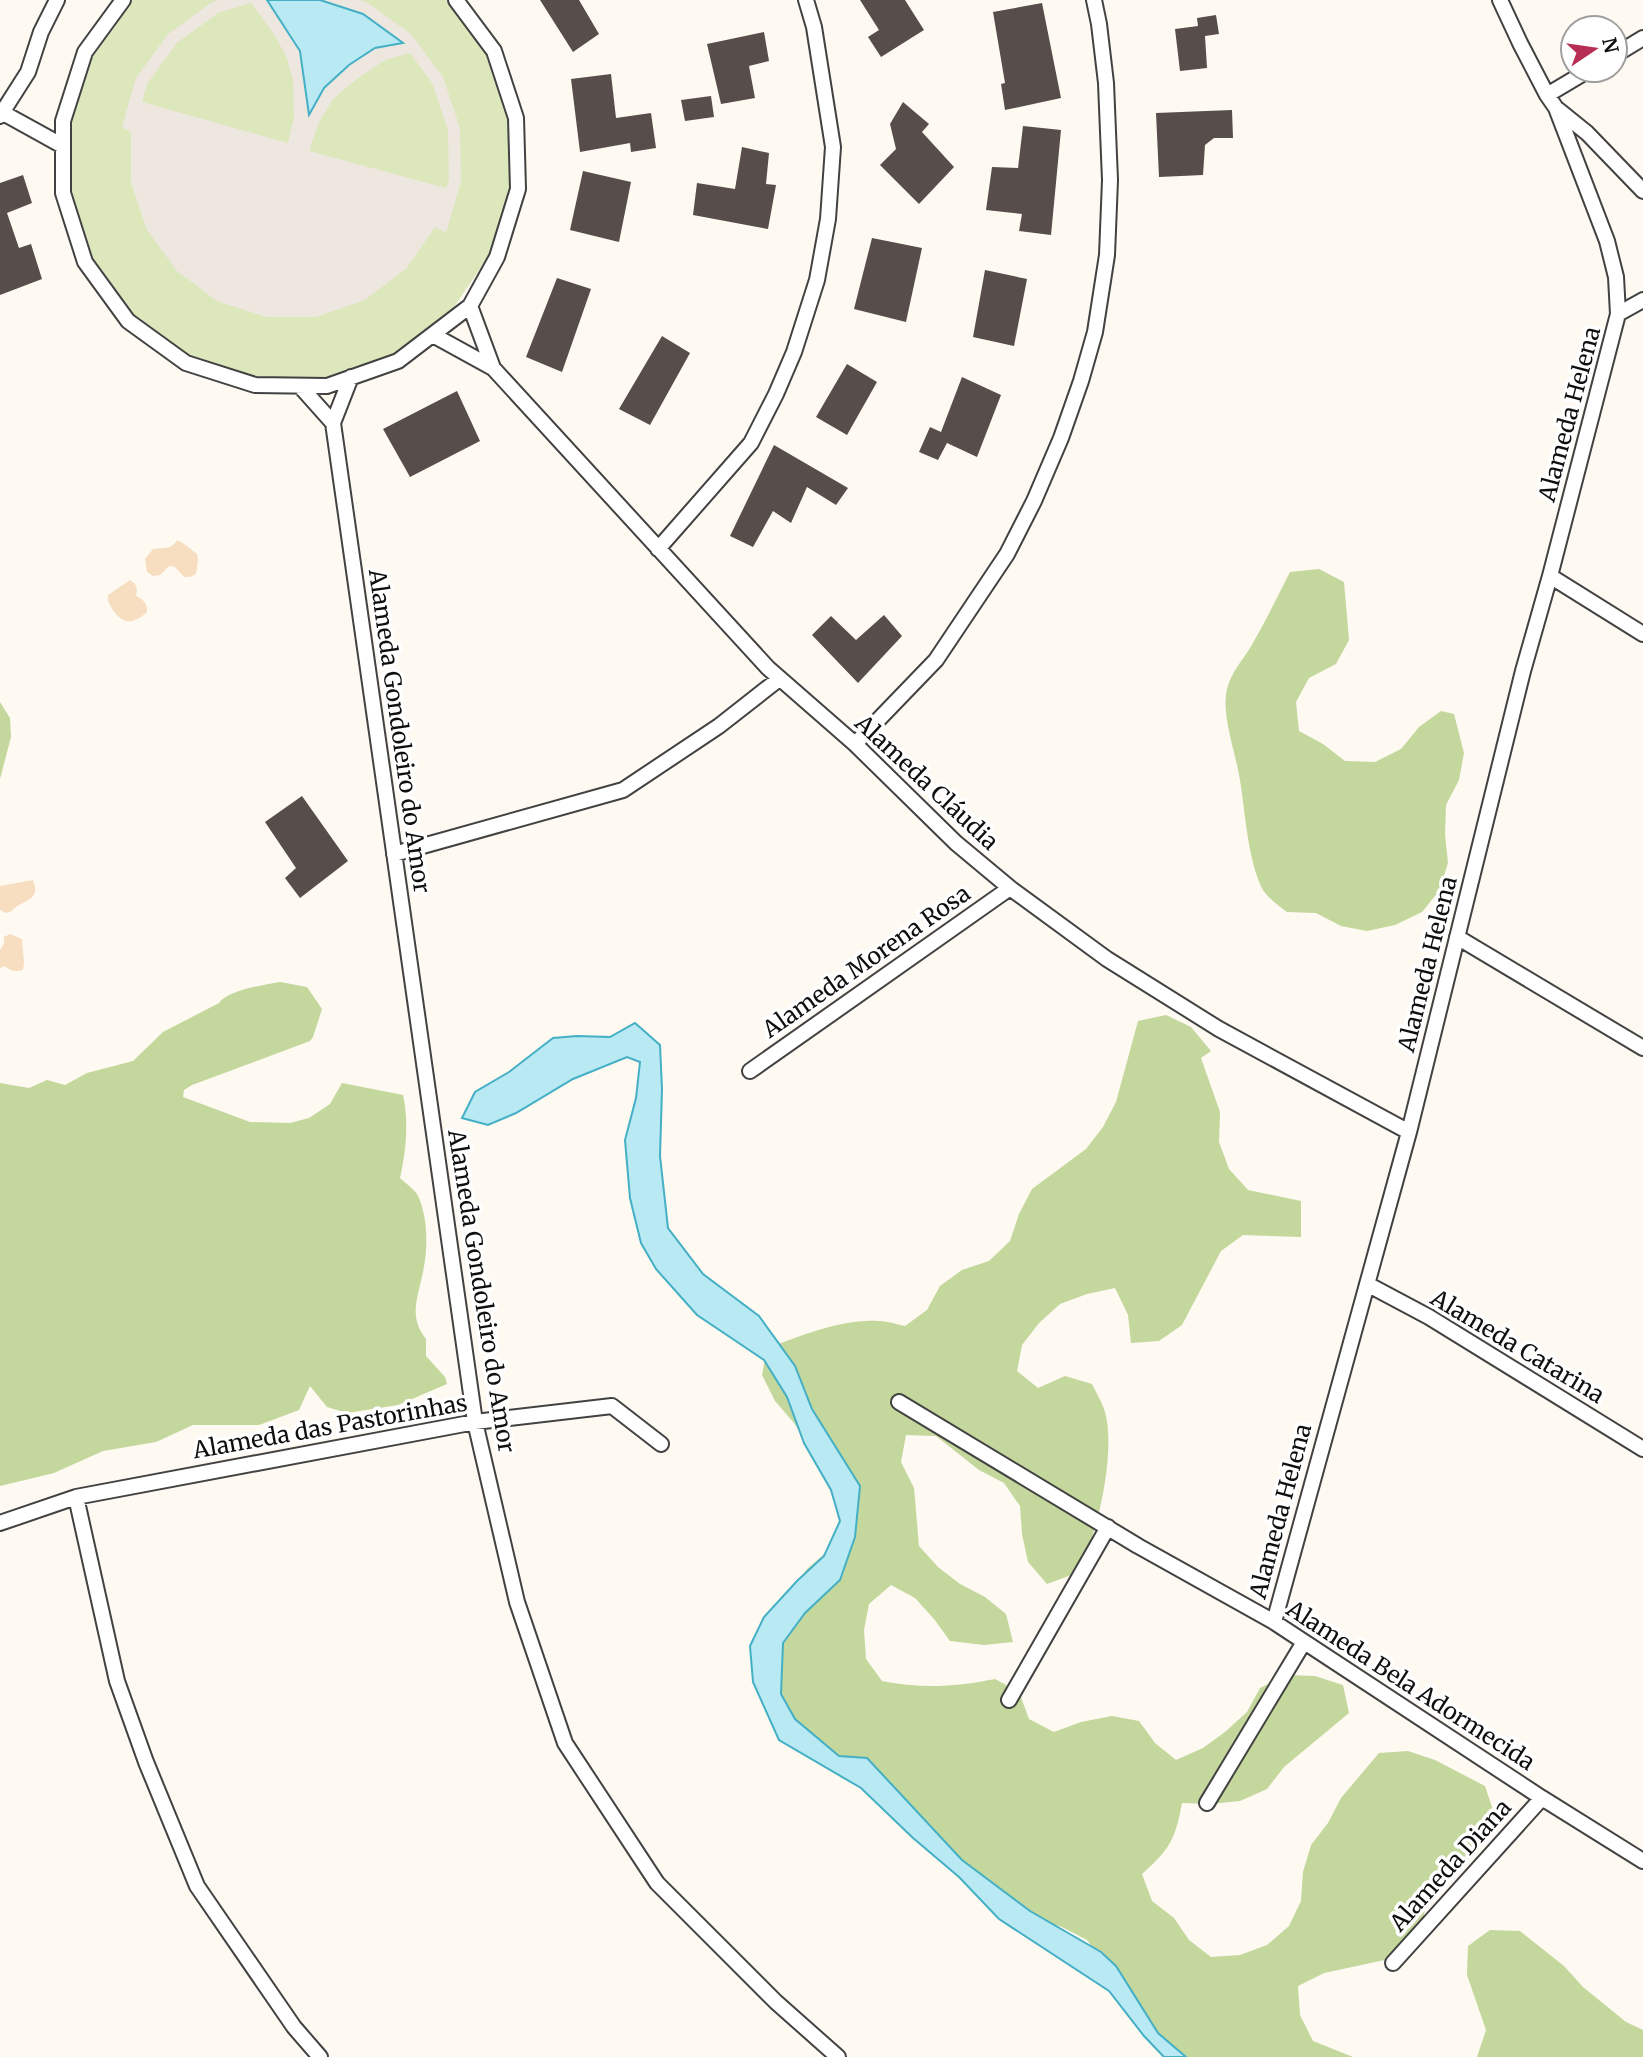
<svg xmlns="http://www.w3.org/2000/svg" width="1643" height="2057" viewBox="0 0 1643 2057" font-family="Merriweather,serif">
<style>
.green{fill:#dce7bc}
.forest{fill:#c4d79c}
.sand{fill:#f7dec0}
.plaza{fill:#eee7e0;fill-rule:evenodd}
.water{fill:#b9eaf3;stroke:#44afc5;stroke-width:2}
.building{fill:#574d4b}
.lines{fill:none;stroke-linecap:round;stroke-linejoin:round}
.street-casing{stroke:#424242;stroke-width:18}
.street{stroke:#fff;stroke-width:14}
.labels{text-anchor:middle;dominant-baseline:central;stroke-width:7;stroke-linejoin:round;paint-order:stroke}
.street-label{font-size:23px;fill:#0f0f0f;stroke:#fff}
</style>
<rect width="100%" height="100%" fill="#fef9f1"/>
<!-- green -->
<path class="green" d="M133,0h313l40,55 22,65 2,68 -20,66 -38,56 -58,44 -68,23 -70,1 -66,-22 -56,-41 -41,-57 -22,-66v-70l22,-67z"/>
<!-- forest -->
<path class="forest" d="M1319,569l25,13 5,58 -13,24 -27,14 -13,24 3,29 24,13 22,17 30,1 26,-13 18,-22 22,-16 13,3 10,39 -5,27 -13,25 -1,29 3,29 -9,28 -17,21 -27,13 -28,6 -26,-5 -25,-13 -29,-1c-8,-6 -19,-14 -24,-22 -15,-28 -18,-79 -23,-110 -4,-26 -17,-60 -14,-85 3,-22 17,-34 27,-52 13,-23 25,-47 37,-71z
M0,702l10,16 1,19 -11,42z
M280,982l27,5 15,22 -9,28 -3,4 -118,44 -8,5 -1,7 67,25 40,1 19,-5 21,-14 12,-21 61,12c6,27 3,57 -3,83 6,6 16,12 19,20 9,22 9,50 4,74 -5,25 -15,45 3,67v17l19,21 2,7 -49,21 -51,8 -20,-6 -17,-21 -11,24 -40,15h-66l-37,17 -53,9 -49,22 -54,13v-403l29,5 18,-8 18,5 22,-12 46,-12 30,-29 56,-29c9,-13 45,-18 61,-21z
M1166,1015l25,12 20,24 -10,7 19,54 -1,30 10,27 19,21 53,11v36l-58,-2 -22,16 -39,74 -23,16 -28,2 -3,-28 -13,-27 -28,6 -27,10 -21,19 -17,22 -5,26 21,17 27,-12 27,8c4,8 9,17 12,25 12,33 -3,109 -17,141 -3,8 -8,16 -13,24l-27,10 -19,-22 -6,-28 -2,-28 -16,-23 -25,-13 -43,-34 -30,-1 -5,27 13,26 5,58 19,21 22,17 25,13 21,17 7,28 -29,3 -34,-4 -16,-22 -19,-21 -24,-13 -22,19 -5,26 2,29 16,22c39,8 74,6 113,-2l24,13 10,27 25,13 27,-10 31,-6 27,5 16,22 21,17 27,-12 22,-16 22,-20 13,-24 26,-13 29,1 28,9 6,28 -65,54 -17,22 -27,12 -29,3 -29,-1c-7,37 -12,46 -40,71l10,27 22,17 15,22 22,17 29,-2 27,-10 22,-19 12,-25 2,-29 8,-27 17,-22 13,-25 38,-45 29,-2 27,9 50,26 10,30 -13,25 -17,22 -22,19 -17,22 -5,27 -13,24 -84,18 -26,13 2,29 13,26 40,16h-175l-5,-4 -86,-113 -25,-13 -54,-17 -139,-138 -79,-27 -19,-22 -6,-28 8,-82 34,-44 22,-19 12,-25 -15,-54 -32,-48 -19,-22 -13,-26 5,-27c35,-12 73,-29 111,-27 9,0 18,3 27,5l22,-16 13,-24 22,-16 27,-9 21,-20 9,-27 13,-25 54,-40 17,-22 13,-25 22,-81z
M1490,1930l30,1 44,35 19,21 43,35 17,8v27h-166l9,-27 -19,-55 1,-29z"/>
<!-- sand -->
<path class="sand" d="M177,540c7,3 14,9 20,14l1,7 -2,13 -6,3h-6l-9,-10 -6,-1 -9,9 -7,1 -6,-4 -2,-13 8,-10c11,-2 17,2 24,-9z
M130,580l5,4 2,6 -1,6c8,4 11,7 11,16 -19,17 -29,9 -39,-11v-6z
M33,880c9,22 -12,19 -21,31l-6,2 -6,-3v-24z
M10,934l12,5 2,24 -1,7c-8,2 -12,1 -19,-4l-4,2v-18l4,-6v-7z"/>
<!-- plaza -->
<path class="plaza" d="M220,0h47l33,51 10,63 14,-26 25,-23 26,-17 -12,-34 -43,-14h39l9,3 43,31 32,43 17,51 1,53 -15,52 -11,-6 -28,41 -42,32 -49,17h-50l-49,-16 -40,-30 -30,-41 -16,-48v-50l-9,-5 14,-49 32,-44 44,-32zM251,3l23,31 13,24 6,22 1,37 -6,26 -146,-41 5,-18 30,-41 41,-30zM410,53l22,30 16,47 1,50 -3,8 -137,-37 10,-29 14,-23 25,-21 27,-18z"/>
<!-- water -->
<path class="water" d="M267,0h53l43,14 40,29 -28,5 -26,17 -25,23 -15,27 -9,-64z
M635,1023l25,22 2,44 -2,67 8,72 35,46 56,42 36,50 17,43 48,77 -5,51 -15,43 -35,33 -22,30 -2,51 14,25 44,37 28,2 95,102 68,51 71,41 15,14 42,67 28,24h-22l-20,-21 -35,-45 -110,-72 -40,-42 -46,-39 -52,-50 -82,-48 -26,-58 -3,-36 14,-29 33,-36 27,-25 16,-35 -9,-31 -27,-47 -17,-46 -23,-37 -67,-45 -41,-46 -15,-26 -11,-45 -5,-58 11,-42 4,-36 -13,-5 -54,22 -57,34 -28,12 -26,-7 13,-26 34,-20 44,-34 24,-2 33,1z"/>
<!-- building -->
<path class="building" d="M540,0h39l20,34 -26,18z
M860,0h45l19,30 -43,27 -13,-20 11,-7z
M1042,3l19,95 -56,12 -4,-26 4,-1 -12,-71z
M1216,15l3,19 -14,2 2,32 -27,3 -5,-42 23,-3 -1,-8z
M764,32l5,29 -20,5 6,32 -34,6 -14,-60z
M611,74l5,44 35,-5 5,35 -25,4 -1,-9 -50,9 -9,-73z
M711,96l3,21 -29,4 -4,-21z
M903,102l26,22 -7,8 32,35 -35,37 -39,-39 16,-16 -6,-25z
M1232,110l1,28h-19l-9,7 -2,30 -44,2 -3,-64z
M1023,126l38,4 -10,105 -32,-4 3,-17 -36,-4 6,-43 26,1z
M742,147l27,6 -3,31 10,1 -8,44 -75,-14 4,-32 38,6z
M583,171l48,11 -12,60 -49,-12z
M23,175l9,28 -25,10 12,35 12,-4 11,35 -42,16v-112z
M872,238l50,10 -16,74 -52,-13z
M985,270l42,9 -13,67 -41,-9z
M557,278l34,11 -29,83 -36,-15z
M662,336l28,17 -40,72 -31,-16z
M847,364l30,18 -30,53 -31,-18z
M962,377l39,18 -24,62 -30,-14 -9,17 -19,-8 11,-25 11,5z
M457,391l23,50 -70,36 -27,-48z
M774,445l74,43 -12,17 -29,-18 -16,36 -18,-12 -20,36 -23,-11z
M884,615l18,21 -44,47 -46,-48 19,-19 25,24z
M302,796l46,65 -48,37 -15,-20 11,-10 -31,-46z"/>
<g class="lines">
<defs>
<path id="street" d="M123,0l-38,52 -22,69v72l22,69 43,59 58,42 69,22 72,1 71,-25 72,-55 27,-49 21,-68 -2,-71 -22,-67 -38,-51
M1500,0l20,43 27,52 9,13 31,25 56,58
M1615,55l28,-17
M1547,95l42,-25
M3,113l60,33
M0,116l28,-44 13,-40 16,-32
M470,306l23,62
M1618,314l25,-14
M433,335l60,33 275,300 87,76 101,99 54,45 97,71 112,70 190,103
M351,377l-18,46 142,999 42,180 48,141 92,140 119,119 62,55
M300,386l33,37
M658,549l93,-106 25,-49 18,-42 23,-72 11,-61 5,-72 -19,-120 -8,-27
M1550,576l93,58
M855,744l81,-84 71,-106 27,-53 27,-63 20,-57 14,-49 12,-77 3,-75 -4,-97 -7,-59 -5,-24
M394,854l229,-64 96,-64 60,-47
M1457,937l186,111
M750,1071l260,-183
M1367,1284l62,33 214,132
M899,1402l239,144 136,76 268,176 101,63
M76,1497l41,184 29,81 51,124 97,141 26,30
M0,1523l76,-26 399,-75 137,-16 49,38
M1274,1622l135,-490 114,-461 27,-95 68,-262 -2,-37 -9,-36 -51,-133
M1009,1700l99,-173
M1207,1803l97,-161
M1393,1963l149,-165"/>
</defs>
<!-- street casing -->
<use href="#street" class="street-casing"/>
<!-- street -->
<use href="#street" class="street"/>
</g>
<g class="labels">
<!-- street labels -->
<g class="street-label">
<text transform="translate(1569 414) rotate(-75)">Alameda Helena</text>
<text transform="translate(400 731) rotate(82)">Alameda Gondoleiro do Amor</text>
<text transform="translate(927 782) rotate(43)">Alameda Cláudia</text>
<text transform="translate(866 961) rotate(-35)">Alameda Morena Rosa</text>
<text transform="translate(1427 964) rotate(-76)">Alameda Helena</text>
<text transform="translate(482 1291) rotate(81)">Alameda Gondoleiro do Amor</text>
<text transform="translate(1518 1346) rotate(31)">Alameda Catarina</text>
<text transform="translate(330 1426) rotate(-10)">Alameda das Pastorinhas</text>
<text transform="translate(1280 1511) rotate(-75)">Alameda Helena</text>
<text transform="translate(1411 1685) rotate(33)">Alameda Bela Adormecida</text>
<text transform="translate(1450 1865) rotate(-48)">Alameda Diana</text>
</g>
</g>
<!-- north arrow -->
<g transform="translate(1594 49) rotate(77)"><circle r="33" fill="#ffffff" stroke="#9f9f9f" stroke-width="2"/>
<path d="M0-5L12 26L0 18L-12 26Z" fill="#b72e54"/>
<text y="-10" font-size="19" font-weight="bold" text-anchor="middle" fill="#0f0f0f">N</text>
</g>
</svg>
